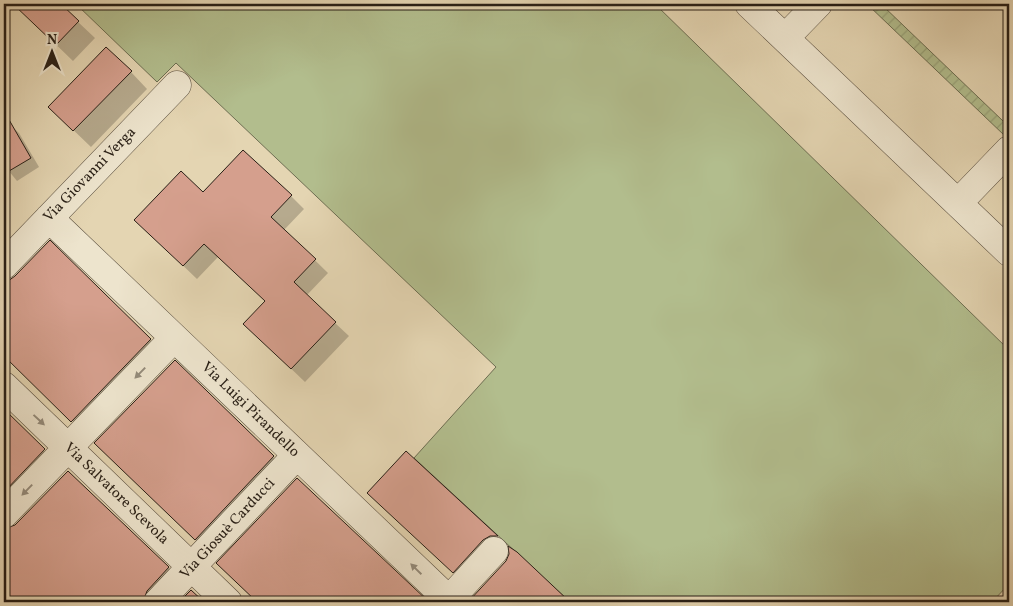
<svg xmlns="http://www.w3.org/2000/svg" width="1013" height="606" viewBox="0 0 1013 606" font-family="Vollkorn,serif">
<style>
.grass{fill:#b2bd8d;stroke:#6d6e52}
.garden{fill:url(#garden-furrows);stroke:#6d6e52}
.shadow{fill:#0003}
.building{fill:#d59f8d;stroke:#281f16}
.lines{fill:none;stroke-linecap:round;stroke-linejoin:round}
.minor-casing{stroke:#574c3d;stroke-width:29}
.minor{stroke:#ede4cd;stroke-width:28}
.oneway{fill:#948b7b}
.labels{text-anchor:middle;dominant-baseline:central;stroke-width:4;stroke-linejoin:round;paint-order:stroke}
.street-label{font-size:15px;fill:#281f16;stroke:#ede4cd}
</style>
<defs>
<pattern id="garden-furrows" width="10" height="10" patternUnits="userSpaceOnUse" patternTransform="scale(1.25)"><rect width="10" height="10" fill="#b2bd8d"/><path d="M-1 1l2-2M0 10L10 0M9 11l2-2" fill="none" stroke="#99a279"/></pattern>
</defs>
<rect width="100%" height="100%" fill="#e4d5b2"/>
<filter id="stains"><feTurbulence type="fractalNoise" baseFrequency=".004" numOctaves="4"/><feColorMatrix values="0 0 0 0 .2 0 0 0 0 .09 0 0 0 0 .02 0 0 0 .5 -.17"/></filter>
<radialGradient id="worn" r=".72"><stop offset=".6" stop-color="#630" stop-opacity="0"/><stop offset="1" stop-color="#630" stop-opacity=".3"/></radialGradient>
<!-- grass -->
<path class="grass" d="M76,4h579l354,346v234l-17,18h-422l-156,-144 82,-91 -320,-304 -19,19z"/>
<!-- garden -->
<path class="garden" d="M867,4h14l122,117 6,-6v17l-4,4z"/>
<!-- shadow -->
<path class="shadow" d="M14,4h45l36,34 -22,23z
M131,72l16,17 -56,58 -25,-24z
M4,119l15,14 20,34 -22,14 -13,-16z
M203,194l88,2 13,13 -20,21 44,43 -22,23 43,40 -44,46 -47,-45 8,-35 -48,-45 -21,22 -48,-46z
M34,258l55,22 73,71 -78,81 -80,-78v-67z
M175,361l108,106 -78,82 -109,-106z
M4,411l49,49 -49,51z
M406,452l101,95h-5l-37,36 -85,-79z
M68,472l110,105 -22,25h-152v-72l12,-4z
M297,479l130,123h-169l-29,-27z
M510,549l58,53h-83l-8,-8 30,-32 4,-8z"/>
<!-- building -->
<path class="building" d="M13,4h48l18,17 -23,24z
M106,47l26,24 -59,60 -25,-24z
M4,111l27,47 -27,16z
M243,150l49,45 -21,22 45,42 -22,23 42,40 -45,47 -48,-45 22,-23 -61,-57 -21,22 -49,-46 47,-49 22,21z
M50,240l101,99 -80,83 -67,-66v-72l11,-8z
M175,360l99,96 -79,84 -101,-97z
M4,409l41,40 -41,43z
M406,451l92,85h-8l-7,4 -30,33 -86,-80z
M68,471l101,96 -22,24 -4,11h-139v-73l11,-4z
M297,478l98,92 34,32h-172l-41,-39z
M508,546l9,6 53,50h-102l38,-41 3,-7z
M191,590l13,12h-25z"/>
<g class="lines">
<defs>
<path id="minor" d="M749,4l260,248
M785,38l33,-34
M958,203l51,-53
M49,218l402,384
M4,265l173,-180
M4,386l224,216
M4,514l170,-176
M158,602l139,-147
M447,602l47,-51"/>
</defs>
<!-- minor casing -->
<use href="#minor" class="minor-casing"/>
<!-- minor -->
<use href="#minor" class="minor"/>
</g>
<!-- one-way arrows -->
<defs><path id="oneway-solid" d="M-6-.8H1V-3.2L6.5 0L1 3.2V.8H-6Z" transform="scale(1.25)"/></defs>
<g class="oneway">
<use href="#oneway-solid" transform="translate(140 373) rotate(134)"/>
<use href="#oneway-solid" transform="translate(39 420) rotate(43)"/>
<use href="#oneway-solid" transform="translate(27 490) rotate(134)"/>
<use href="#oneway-solid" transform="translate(416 569) rotate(-136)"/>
</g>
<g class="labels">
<!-- street labels -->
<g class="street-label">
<text transform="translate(90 175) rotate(-46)">Via Giovanni Verga</text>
<text transform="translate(250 410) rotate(44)">Via Luigi Pirandello</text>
<text transform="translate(116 494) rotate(44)">Via Salvatore Scevola</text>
<text transform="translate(228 529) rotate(-47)">Via Giosuè Carducci</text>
</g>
</g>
<!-- margin -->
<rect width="1013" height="606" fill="none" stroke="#e4d5b2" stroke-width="20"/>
<rect x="5" y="5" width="1003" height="596" fill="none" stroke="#281f16" stroke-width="2.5"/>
<rect x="10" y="10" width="993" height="586" fill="none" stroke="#281f16"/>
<!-- north arrow -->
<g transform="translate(52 52)" stroke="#ede4cd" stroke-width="4" paint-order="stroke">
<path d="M0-4L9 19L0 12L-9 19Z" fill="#281f16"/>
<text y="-8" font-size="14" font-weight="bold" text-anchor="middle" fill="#281f16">N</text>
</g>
<rect width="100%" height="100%" filter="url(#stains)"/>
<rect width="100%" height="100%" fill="url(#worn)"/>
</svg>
